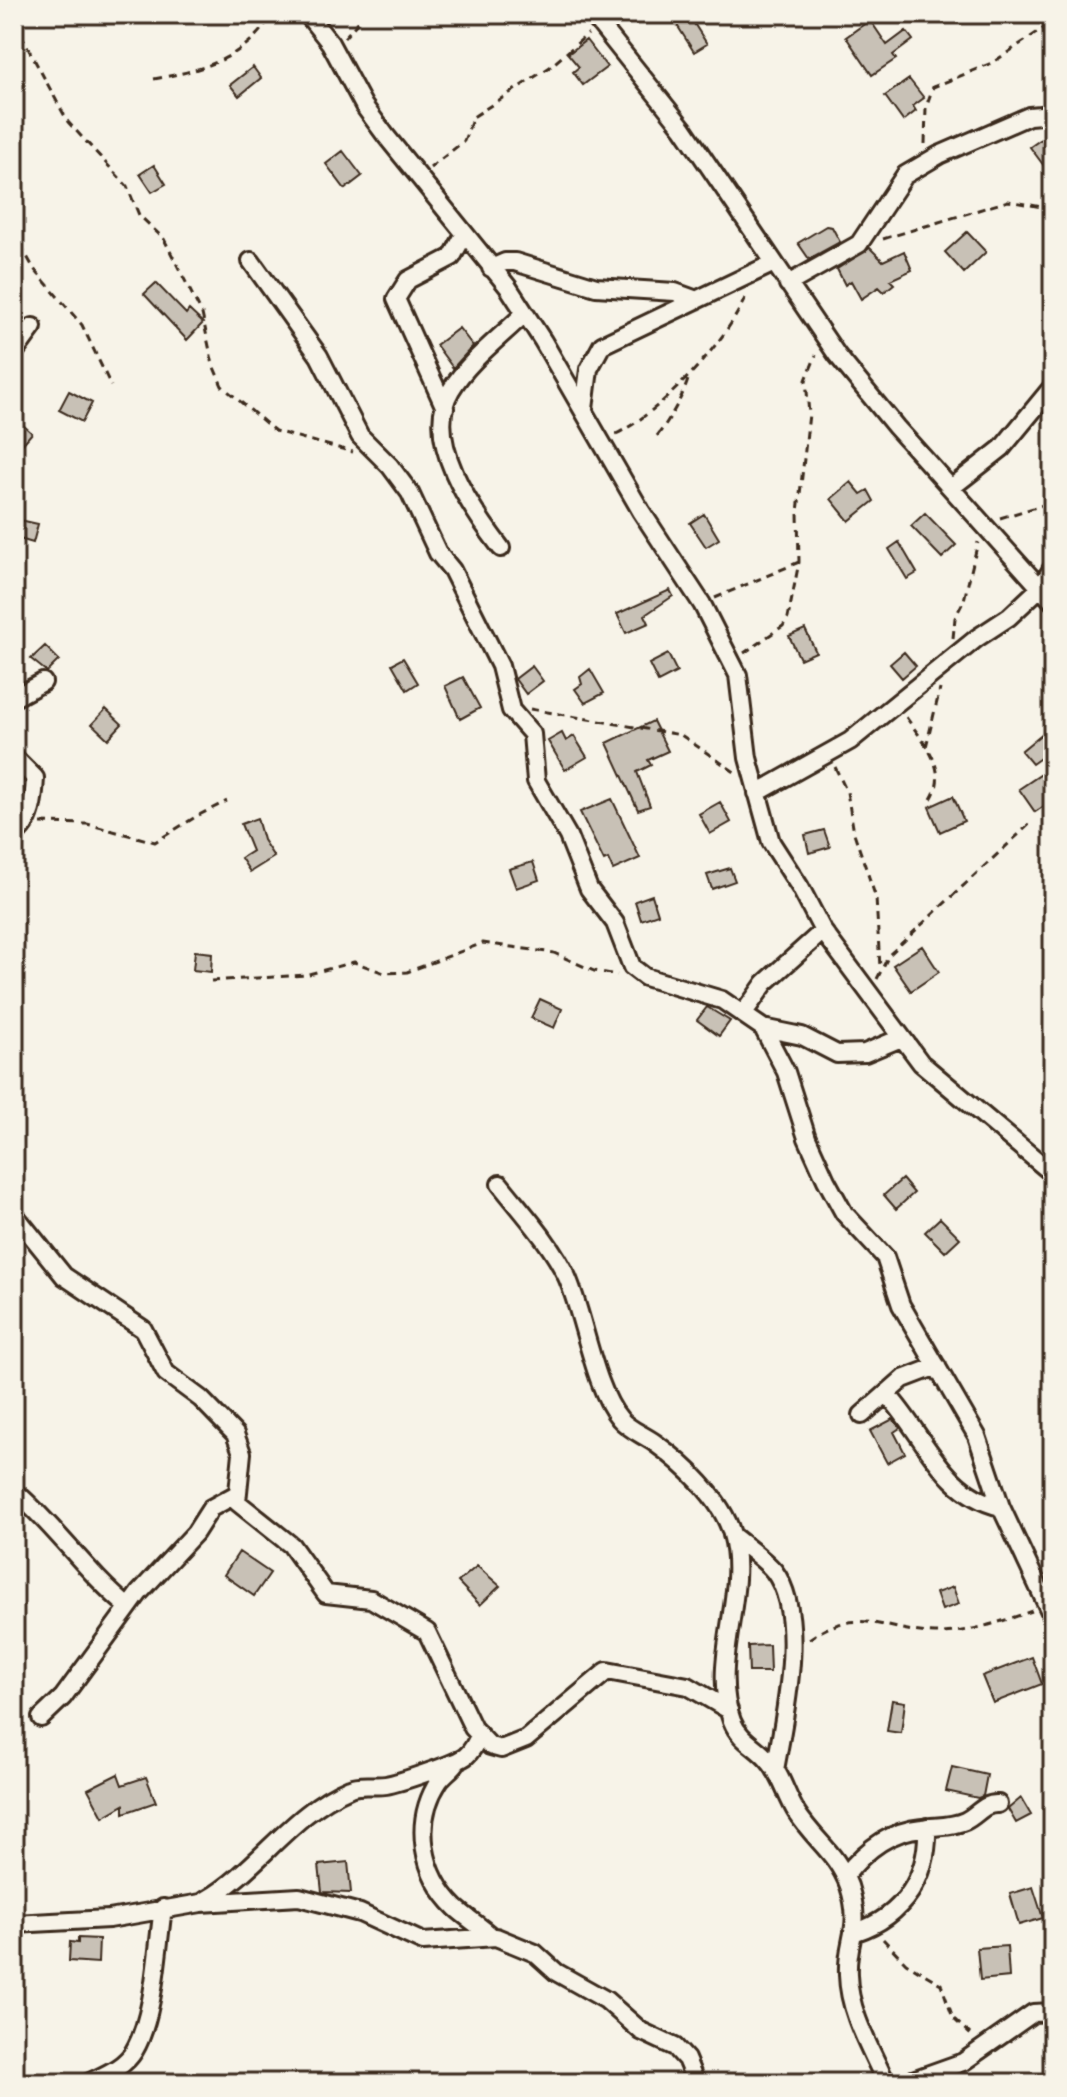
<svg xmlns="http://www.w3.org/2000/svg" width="1067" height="2097" viewBox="0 0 1067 2097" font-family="Caveat,sans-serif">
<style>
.building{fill:#c8c1b6;stroke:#3b2a1e;stroke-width:2}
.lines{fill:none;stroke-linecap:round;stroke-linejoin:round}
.minor-casing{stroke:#3b2a1e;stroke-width:22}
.path{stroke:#3b2a1e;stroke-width:3;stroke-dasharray:8 6;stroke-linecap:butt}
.minor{stroke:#f7f3e8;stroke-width:16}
</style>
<rect width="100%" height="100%" fill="#f7f3e8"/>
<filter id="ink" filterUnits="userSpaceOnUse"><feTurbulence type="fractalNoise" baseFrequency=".0125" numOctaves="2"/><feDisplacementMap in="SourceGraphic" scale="16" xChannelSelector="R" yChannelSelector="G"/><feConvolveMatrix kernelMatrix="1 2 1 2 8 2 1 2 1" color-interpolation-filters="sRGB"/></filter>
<g filter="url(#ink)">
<!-- building -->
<path class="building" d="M670,14h18l19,30 -13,8z
M870,20l17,25 19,-14 7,9 -20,15 3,4 -24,16 -26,-38z
M586,40l21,27 -24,18 -10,-13 6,-5 -11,-13z
M253,67l8,11 -22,18 -9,-11z
M909,79l15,19 -11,8 3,5 -13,10 -18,-25z
M1053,131v47l-23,-31z
M343,151l19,25 -17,13 -19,-25z
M154,165l12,19 -14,8 -12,-18z
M826,226l6,1 8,15 -31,17 -11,-16z
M967,232l19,20 -22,21 -19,-21z
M870,248l13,13 21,-10 8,19 -22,10 4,4 -10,8 -5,-5 -18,12 -10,-18 -6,4 -8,-16z
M156,283l30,31 3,-4 14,13 -16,17 -43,-46z
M459,328l14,18 -20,22 -17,-23z
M69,391l23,12 -10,19 -23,-12z
M14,417l18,16 -18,21z
M851,482l10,12 7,-4 6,11 -25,20 -18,-22z
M925,513l31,32 -14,13 -31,-32z
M704,514l15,25 -13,8 -16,-24z
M20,520l18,4 -5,19 -17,-5z
M899,542l18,31 -10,6 -18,-30z
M670,590l3,6 -28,19 4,8 -23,10 -9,-19z
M805,629l11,23 -16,7 -11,-23z
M45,646l14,14 -12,12 -16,-13z
M904,652l12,14 -14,12 -12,-14z
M668,654l9,18 -19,10 -9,-18z
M403,658l15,25 -11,7 -15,-26z
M532,666l11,15 -17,13 -11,-15z
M590,669l14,24 -19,10 -10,-14 7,-5 -2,-7z
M463,677l17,31 -20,11 -15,-33z
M106,709l16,15 -14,15 -16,-15z
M653,721l15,30 -20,9 3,5 -14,7 13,34 -12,4 -31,-67z
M1044,732l9,17 -21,15 -11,-13z
M562,733l4,8 8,-5 13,21 -22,13 -17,-29z
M1043,773l10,15v12l-18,12 -16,-23z
M953,796l11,25 -24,11 -11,-25z
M612,799l28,59 -27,12 -5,-11 -4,2 -24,-49z
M720,802l11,20 -21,12 -11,-20z
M257,818l6,22 11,17 -24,15 -9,-14 11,-7 -11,-27z
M824,830l6,17 -21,6 -4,-18z
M533,862l6,18 -23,8 -7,-19z
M730,868l5,13 -23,8 -5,-14z
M652,895l6,19 -17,6 -6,-19z
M922,946l17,26 -28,19 -18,-26z
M195,951l17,2 -1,19 -18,-2z
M540,999l22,10 -8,19 -23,-10z
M707,1007l23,14 -11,15 -22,-16z
M902,1179l12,14 -18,16 -12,-14z
M940,1218l20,20 -15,14 -20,-20z
M893,1419l7,9 -6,4 11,21 -18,10 -17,-32z
M239,1552l31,21 -16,23 -30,-21z
M477,1566l23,20 -20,19 -22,-23z
M953,1587l6,17 -17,6 -6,-17z
M769,1645l1,27h-21l-1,-26z
M1032,1657l10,27 -49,19 -11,-27z
M892,1700l13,2 -4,31 -14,-2z
M952,1767l35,8 -4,21 -5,2 -32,-7z
M118,1774l4,11 24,-8 10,25 -32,11v-8l-21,12 -15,-28z
M1021,1798l10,17 -15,8 -8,-14z
M348,1862l3,31 -29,-1 -3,-27z
M1033,1887l10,31 -24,7 -9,-31z
M78,1938l21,1 -1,24 -29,-2 1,-19 8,1z
M1007,1946l2,31 -29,3 -3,-32z"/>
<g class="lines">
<defs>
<path id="minor" d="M307,14l23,29 34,63 22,30 122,151 35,54 98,170 61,93 36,71 10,83 23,84 29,45 23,44 98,132 132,111
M592,14l91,114 154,227 59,72 157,175
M251,261l68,95 41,80 30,30 20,27 28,60 14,17 48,96 11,44 21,24 4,47 32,55 21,53 26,34 17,44 13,10 77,23 41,28 39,8 35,18 28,-1 36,-15
M491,268l14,-6h10l81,25 79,5 22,8
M788,284l71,-40 46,-69 34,-20 90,-39 24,-2
M14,353l19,-26
M445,408l-49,-109 12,-19 44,-23 12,-22
M584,409l5,-40 13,-24 172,-82
M951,488l51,-40 51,-62
M501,548c-29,-38 -79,-109 -50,-158 17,-29 51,-54 74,-77
M14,698l29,-16
M14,757l21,21c-1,20 -3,45 -21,57
M757,793l93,-52 127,-103 32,-21 32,-30 12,-20
M743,1014l22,-31 58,-52
M763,1028l23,44 21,66 19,42 18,33 41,44 16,48 76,131 24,71 52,111
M500,1184c23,29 51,59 67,93 17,38 27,112 53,142 8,10 24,16 35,24 28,20 67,56 77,91 17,60 -23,127 0,187 8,20 23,24 36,39 14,15 18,36 29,53 18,28 40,40 52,73 14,44 -3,52 -1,89 1,38 23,74 38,108
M14,1214l50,62 79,53 23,44 35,26 34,35 7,19 -5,49 54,43 35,49 45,5 56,33 46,96 17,18 11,3 25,-10 81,-68 81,15 41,24
M887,1394c38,41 55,100 114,113
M862,1415l41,-36 34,-13
M20,1496c39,35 68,78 108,111
M732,1535c13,11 31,23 42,36 34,45 10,147 1,199
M41,1718l22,-21 76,-104 56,-60 16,-25 24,-13
M456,1763c-5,7 -12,11 -17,18 -27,41 -17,94 17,127 11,10 24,18 35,28
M845,1876c20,-26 44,-45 77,-48 15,-2 30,-1 43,-7 13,-6 18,-18 33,-17
M206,1900c53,-31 86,-88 144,-112 11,-5 24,-1 36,-3 12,-2 72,-22 80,-29 6,-5 10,-13 13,-20
M14,1924l95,-5 92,-16 98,-6 61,16 63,29 73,-5 39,16 21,19 50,28 35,31 34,16 11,12 10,24
M856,1932c48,-16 73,-56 71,-105
M88,2083c16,-8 36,-15 46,-32 21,-35 23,-103 29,-143
M904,2083l59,-21 70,-49 20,-1"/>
</defs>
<!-- minor casing -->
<use href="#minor" class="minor-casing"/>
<!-- path -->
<path class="path" d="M14,22l54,100 59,64 12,29 25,24 38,75 11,51 9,21 53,45 78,21
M344,38l21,-24
M154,79c48,-9 92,-20 118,-65
M925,144l1,-37 7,-20 59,-24 61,-41
M430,168l34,-27 9,-24 77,-50 38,-33
M14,233l20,36 48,56 29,61
M883,239l125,-38 45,8
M616,434c44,-21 114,-95 131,-141
M657,436c10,-12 30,-46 32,-61
M1000,518l53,-16
M715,598l84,-36
M953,638l2,-20 9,-18 14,-58
M744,653l39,-27 5,-8 11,-56 -1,-50 11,-98 -3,-34 10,-25
M530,709l151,26 55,38
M906,717c17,25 44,52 25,82
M926,747l14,-58
M835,767l12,25 7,41 22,65 4,70
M41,823l46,1 68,18 42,-26 30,-15
M877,979l12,-24 144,-134
M211,981l94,-6 49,-13 30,11 23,-1 76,-29 71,10 40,18 23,4
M809,1639c50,-35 73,-7 126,-6 32,1 68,-12 97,-22
M883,1939l23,24 35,21 12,34 18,17"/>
<!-- minor -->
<use href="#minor" class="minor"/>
</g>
</g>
<!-- margin -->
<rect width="1067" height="2097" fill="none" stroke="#f7f3e8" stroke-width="48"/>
<rect x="24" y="24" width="1019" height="2049" fill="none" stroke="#3b2a1e" stroke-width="3" filter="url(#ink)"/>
</svg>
